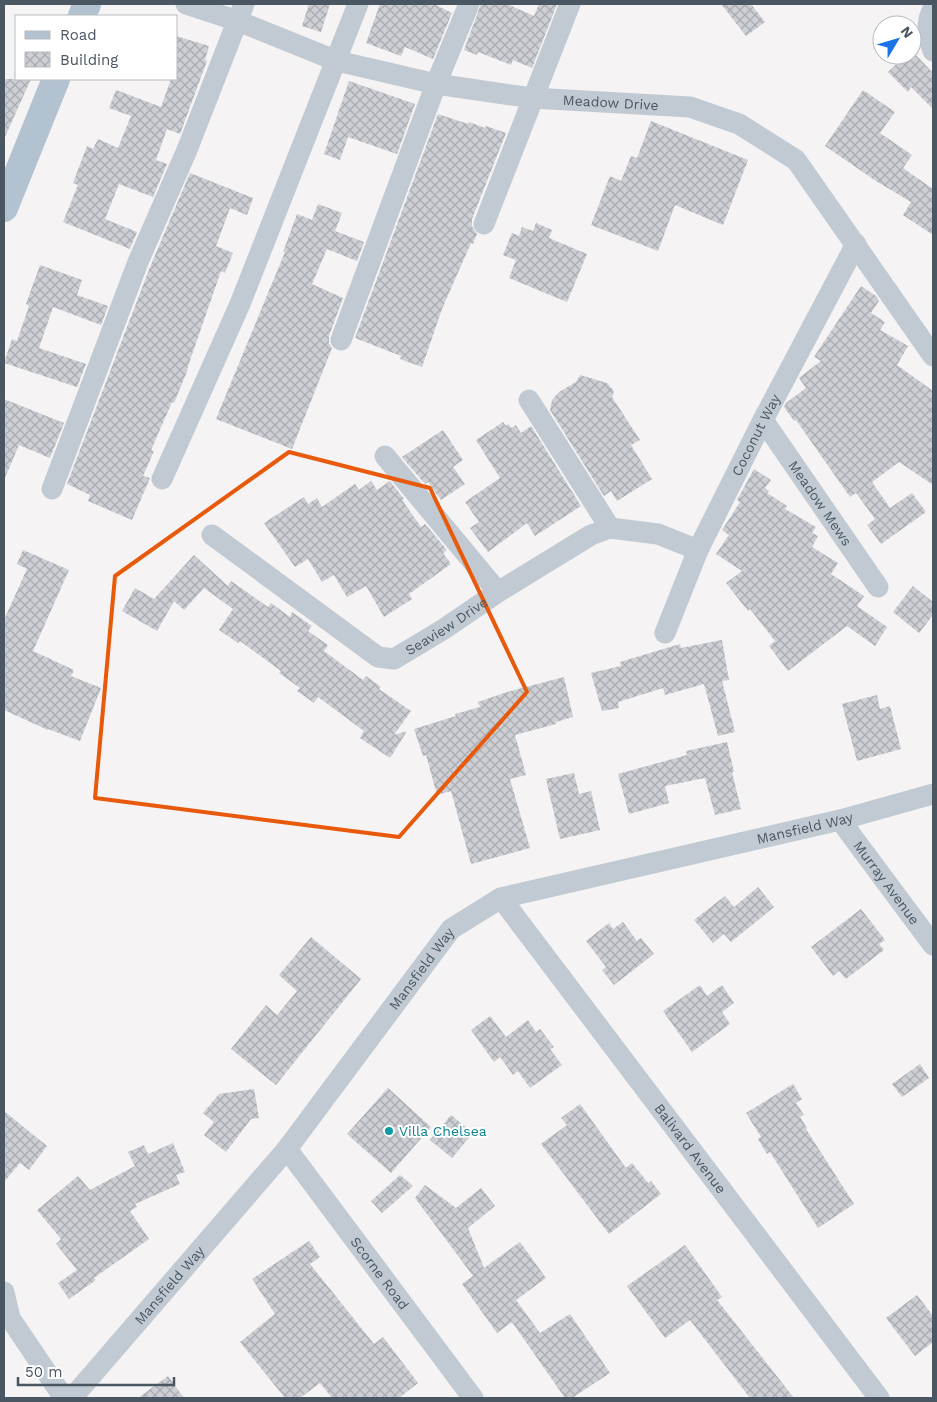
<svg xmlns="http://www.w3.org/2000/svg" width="937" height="1402" viewBox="0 0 937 1402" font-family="'Work Sans',sans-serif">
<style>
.building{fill:url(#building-cross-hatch)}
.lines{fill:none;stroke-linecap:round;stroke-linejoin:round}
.minor{stroke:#c1cad2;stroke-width:21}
.primary{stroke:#b3c2d1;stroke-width:28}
.marked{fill:none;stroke:#e8590c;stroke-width:4;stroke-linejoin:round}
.culture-dot{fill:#0f9aa8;stroke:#fff;stroke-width:2}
.labels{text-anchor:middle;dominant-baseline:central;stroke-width:4;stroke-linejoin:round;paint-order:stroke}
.street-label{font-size:14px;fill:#4a5661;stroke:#fff}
.culture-label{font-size:14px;fill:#0d838f;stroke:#fff;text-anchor:start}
</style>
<defs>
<pattern id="building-cross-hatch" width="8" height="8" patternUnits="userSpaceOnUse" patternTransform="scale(1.25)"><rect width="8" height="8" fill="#cdcfd5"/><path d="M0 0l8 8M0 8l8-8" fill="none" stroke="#a8abb0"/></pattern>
</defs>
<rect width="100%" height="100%" fill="#f5f3f3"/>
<!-- building -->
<path class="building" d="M309,4h21l-9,28 -19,-6z
M380,4h54l18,9 -19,46 -28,-12 -4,9 -35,-13z
M481,4h26l27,12 5,-12h18l-25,64 -19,-8 -2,5 -33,-13 -1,3 -13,-5z
M721,4h30l14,18 -19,14z
M176,36l33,10 -4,14 2,1 -27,73 -13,-5 -11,31 11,4 -14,33 -34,-13 -14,35 32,13 -7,17 -67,-27 15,-37 -5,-2 14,-37 6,3 5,-10 20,9 13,-32 -22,-8 7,-18 45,17 10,-28h5z
M912,51l21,22v36l-22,-22 -3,5 -20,-20 18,-17h6z
M4,79h27l-27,60z
M349,81l66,23 -18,50 -49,-17 -8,23 -16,-6z
M863,90l32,22 -15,21 32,22 -9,13 30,21v46l-30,-20 8,-13 -35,-21 -51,-35z
M438,114l30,10 1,-2 16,6 1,-2 20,7 -34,86v7l5,8 -4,10 -2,-1 -29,66 -20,58 -22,-8 1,-3 -46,-18z
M651,121l97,39 -25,65 -48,-20 -17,46 -67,-26 19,-49 11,5 10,-25 6,2z
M190,173l63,25 -6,17 -17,-7 -14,38 17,7 -8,20 -4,-2 -34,98h1l-14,34 -2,-1 -21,48 3,1 -11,25 7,2 -18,42 -44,-19 2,-6 -23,-11 83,-217z
M318,204l24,9 -7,18 29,11 -7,19 -30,-12 -15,35 31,14 -14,38v7l3,5 -40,101 -76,-30 69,-167h-2l14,-38 15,6z
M536,223l16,7 -3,8 38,16 -20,48 -58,-24 7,-18 -13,-5 9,-22 7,3 3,-9 11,4z
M40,265l42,15 -5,15 31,11 -7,19 -48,-18 -14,41 47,16 -9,23 -73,-24 8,-24 5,2 12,-35 -3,-2z
M861,286l15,10 3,5 -8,12 14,9 -5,8 28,16 -11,19 36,26v94l-34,-23 -27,20 18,26 22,-15 14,19 -45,32 -14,-19 8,-6 -19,-26 -6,4 -54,-77 -2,1 -10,-14 2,-4 20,-15 -7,-10 1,-1 21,-16 -7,-4z
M580,375l27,8 7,8 -2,6 28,43 -9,5 21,34 -35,22 -6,-10 -7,5 -54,-86 2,-10 7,-8 17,-10z
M4,399l60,24 -14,35 -31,-13 -15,35z
M503,422l3,4 2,-2 4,4 4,-3 5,8 10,-7 50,80 -46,30 -8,-13 -39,29 -18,-24 9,-6 -14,-20 35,-24 -24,-38z
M443,430l20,30 -10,7 12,17 -24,16 -13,-18 -3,2 -23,-27z
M754,469l17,11 -6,8 4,3 -2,2 20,13 -2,3 31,18 -4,6 6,3 -6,11 26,16 -7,11 33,22 -7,10 30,21 -12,19 -28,-20 -59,45 -19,-25 6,-5 -25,-32 -2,2 -22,-28 16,-12 -26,-17 13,-19 -7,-5 18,-28 -3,-2z
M371,481l6,9 13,-9 14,18 -2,1 19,27 4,-3 22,26 -4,3 8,11 -42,30 3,5 -28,18 -18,-31 -19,11 -13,-22 -12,7 -14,-23 -13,8 -31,-44 40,-26 4,7 9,-6 5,9 33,-23 4,6z
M23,550l46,20 -36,81 41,19 -3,6 30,12 -21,53 -32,-12v1l-44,-20v-90l23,-51 -10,-5z
M194,555l34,31 3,-5 37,26 3,-4 19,14 2,-5 20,14 -4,5 20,14 -4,6 39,29 3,-4 15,11 -2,2 32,22 -17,24 13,-4 -17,27 -30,-20 4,-7 -46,-34 -4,6 -17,-12 3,-3 -21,-15 2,-2 -41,-30 -2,2 -19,-13 14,-21 -29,-21 -20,22 -10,-9 -17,30 -35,-20 13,-23 19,11z
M913,586l20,16v13l-14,18 -26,-21z
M722,640l7,40 -7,1 13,51 -17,4 -14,-52 -39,11 -2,-7 -45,14 1,6 -17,3 -11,-38 30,-7 -1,-4 60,-18 1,4z
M564,677l9,40 -17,5v2l-41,11 11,40 -16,4 20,69 -59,16 -20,-73 -14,4 -11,-40 -3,1 -9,-27 42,-13 -1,-2 25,-7 -2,-5 29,-10z
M877,695l3,14 10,-3 11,43 -44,12 -15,-57z
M727,742l7,30h-2l9,37 -26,6 -10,-37 -40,8 4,17 -40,11 -11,-40 69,-19 -1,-4z
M574,773l5,21 12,-3 9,39 -40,9 -14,-60z
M758,887l16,20 -43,35 -7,-8 -11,9 -19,-23 31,-24 9,11z
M861,909l24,31 -6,4 5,6 -38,29 -7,-8 -6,5 -22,-29z
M623,922l14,19 4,-3 13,16 -40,31 -12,-15 4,-3 -20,-26 23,-18 4,6z
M311,937l50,42 -85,106 -45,-36 35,-44 11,10 20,-24 -18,-16z
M700,985l7,11 15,-11 12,18 -12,9 8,12 -38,28 -29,-41z
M490,1016l16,21 22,-17 8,12 4,-3 14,18 -4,2 12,16 -32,23 -12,-17 -5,4 -13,-18 -6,5 -23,-32z
M920,1064l9,14 -27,19 -10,-13z
M793,1084l9,15 -6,4 8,12 -4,2 7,11 -1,1 48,75 -36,24 -48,-76 -3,2 -9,-15 3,-2 -15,-24z
M388,1088l43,39 -40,46 -44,-39z
M254,1089l5,29 -8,1 -25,33 -22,-17 10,-13 -11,-9 16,-19z
M580,1104l46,64 6,-5 16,20 3,-2 10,13 -52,40 -68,-90 26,-19 -6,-7z
M4,1111l43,35 -18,24 -9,-7 -16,19z
M451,1115l22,18 -21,25 -22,-18z
M173,1143l12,29 -9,3 4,9 -45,20 2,3 -7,4 19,28 -55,39 2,2 -27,19 -11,-16 19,-13 -21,-26 5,-5 -24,-29 41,-34 12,14 45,-24 -7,-14 16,-7 4,9z
M400,1175l13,11 -31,27 -11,-12z
M425,1185l31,23 25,-20 14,18 -27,22 16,40 36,-26 26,36 -30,22 24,33 30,-19 40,59 -38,25h-7l-53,-76 -15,11 -35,-49 11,-8 -58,-78z
M309,1241l11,16 -10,7 64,80 9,-7 35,46 -19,15h-67l-12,-15 -20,15h-15l-45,-56 35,-28 -23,-35z
M685,1245l37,52 -5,3 77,98h-44l-60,-78 -25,18 -38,-52z
M917,1295l16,21v26l-18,14 -29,-38z
M168,1376l16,22h-46z"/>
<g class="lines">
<!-- minor -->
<g class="minor">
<path id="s1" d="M186,4l52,17 99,40 99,23 96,14 158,9 49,17 57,36 137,196"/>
<path d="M933,9c-8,13 -5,28 0,42"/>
<path d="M484,224l86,-220"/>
<path d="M341,340l95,-256 33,-80"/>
<path d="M529,400l81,128"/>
<path id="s2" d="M763,420l115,167"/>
<path d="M385,456l113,136"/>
<path d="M162,479l78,-175 118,-300"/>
<path d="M52,489l86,-227 49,-112 57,-146"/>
<path id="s3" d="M212,535l166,122 16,2 50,-30 54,-37 93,-57 19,-7 48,6 40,16"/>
<path id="s4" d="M665,633l33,-83 65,-130 93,-176"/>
<path id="s5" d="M840,820l93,125"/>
<path id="s6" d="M501,898l378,500"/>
<path id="s7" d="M287,1149l186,249"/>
<path d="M4,1292l6,26 54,80"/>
<path id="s8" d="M72,1398l215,-249 164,-220 50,-31 339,-78 93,-26"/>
</g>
<!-- primary -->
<path class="primary" d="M82,16l5,-12
M4,208l52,-129"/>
</g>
<!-- marked area -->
<path class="marked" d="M289,452l141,36 97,204 -128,145 -304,-39 20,-222z"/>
<!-- markers -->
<circle class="culture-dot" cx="389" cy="1131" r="5"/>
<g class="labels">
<!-- street labels -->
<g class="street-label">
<text stroke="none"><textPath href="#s1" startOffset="439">Meadow Drive</textPath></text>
<text stroke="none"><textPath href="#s4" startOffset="218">Coconut Way</textPath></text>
<text stroke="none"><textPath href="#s2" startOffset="101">Meadow Mews</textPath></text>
<text stroke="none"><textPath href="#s3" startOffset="284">Seaview Drive</textPath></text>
<text stroke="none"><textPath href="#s8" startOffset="974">Mansfield Way</textPath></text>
<text stroke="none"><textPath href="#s5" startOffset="78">Murray Avenue</textPath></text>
<text stroke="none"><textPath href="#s8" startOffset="554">Mansfield Way</textPath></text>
<text stroke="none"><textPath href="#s6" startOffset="314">Balivard Avenue</textPath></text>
<text stroke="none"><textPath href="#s7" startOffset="155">Scorne Road</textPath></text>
<text stroke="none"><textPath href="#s8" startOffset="149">Mansfield Way</textPath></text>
</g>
<!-- culture labels -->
<g class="culture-label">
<text x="399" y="1131">Villa Chelsea</text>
</g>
</g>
<!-- border -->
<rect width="937" height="1402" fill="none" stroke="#4a5661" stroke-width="10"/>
<!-- legend -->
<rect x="15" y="15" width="162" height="65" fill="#ffffff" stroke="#b7bbc0"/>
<rect x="25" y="31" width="25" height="8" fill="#b3c2d1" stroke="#b7bbc0"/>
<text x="60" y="40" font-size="15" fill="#4a5661">Road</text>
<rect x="25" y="52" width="25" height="15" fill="url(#building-cross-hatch)" stroke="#b7bbc0"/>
<text x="60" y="65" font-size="15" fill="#4a5661">Building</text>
<!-- north arrow -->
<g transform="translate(897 40) rotate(52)"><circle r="24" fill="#ffffff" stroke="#b7bbc0"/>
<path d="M0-4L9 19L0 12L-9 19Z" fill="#1a73e8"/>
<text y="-8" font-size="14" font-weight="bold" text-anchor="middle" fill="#4a5661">N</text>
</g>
<!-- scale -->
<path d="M18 1377v8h156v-8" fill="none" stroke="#4a5661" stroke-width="2.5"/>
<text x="25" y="1377" font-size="15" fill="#4a5661" stroke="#ffffff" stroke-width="4" paint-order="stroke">50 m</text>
</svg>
